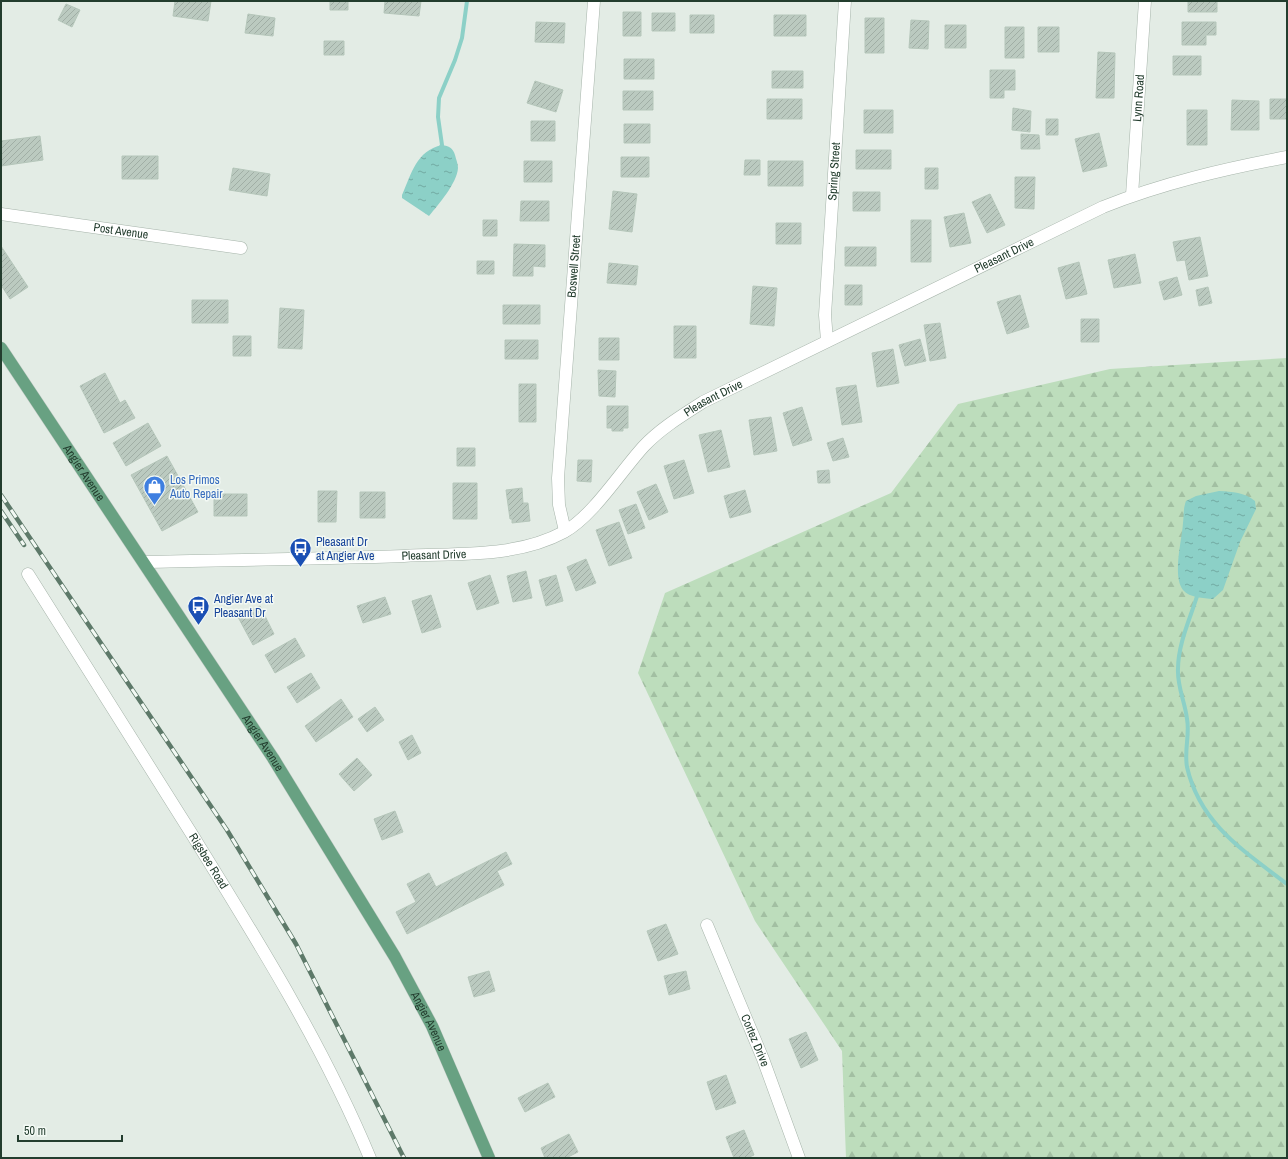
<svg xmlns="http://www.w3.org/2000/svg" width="1288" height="1159" viewBox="0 0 1288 1159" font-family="'Archivo Narrow',sans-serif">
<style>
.forest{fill:url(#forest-firs)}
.water{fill:url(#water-ripples)}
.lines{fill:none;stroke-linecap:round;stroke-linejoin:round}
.stream{stroke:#8cd0c7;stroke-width:4}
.building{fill:url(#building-hatch);stroke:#b5c6ba}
.minor-casing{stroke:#a6b4aa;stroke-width:13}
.major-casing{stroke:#c1c9c4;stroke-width:13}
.minor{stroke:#fff;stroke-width:12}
.major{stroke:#68a182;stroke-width:12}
.rail-casing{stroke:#5d7969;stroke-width:4.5}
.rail{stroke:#f3f9f4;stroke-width:3;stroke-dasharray:9;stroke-linecap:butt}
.labels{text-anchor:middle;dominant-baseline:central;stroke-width:3;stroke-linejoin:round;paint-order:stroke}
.street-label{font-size:12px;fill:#233d2e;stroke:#f3f9f4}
.shop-label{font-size:12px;fill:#366cbe;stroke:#f3f9f4;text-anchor:start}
.transit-label{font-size:12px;fill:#164399;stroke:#f3f9f4;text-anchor:start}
</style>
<defs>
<pattern id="forest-firs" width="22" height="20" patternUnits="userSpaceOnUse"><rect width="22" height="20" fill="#bdddbc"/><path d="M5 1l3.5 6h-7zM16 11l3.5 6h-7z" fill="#a2bfa2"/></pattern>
<pattern id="water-ripples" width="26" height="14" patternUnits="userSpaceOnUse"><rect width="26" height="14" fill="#8cd0c7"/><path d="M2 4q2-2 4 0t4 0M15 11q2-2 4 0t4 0" fill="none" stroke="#72aaa2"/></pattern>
<pattern id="building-hatch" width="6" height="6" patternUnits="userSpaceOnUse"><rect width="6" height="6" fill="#bbcac0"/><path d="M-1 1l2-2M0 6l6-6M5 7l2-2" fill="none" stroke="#a0aea5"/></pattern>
</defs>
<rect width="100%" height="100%" fill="#e3ece5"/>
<!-- forest -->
<path class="forest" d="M1287,358v800h-441l-4,-107 -87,-130 -117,-248 27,-80 226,-100 67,-89 152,-35z"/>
<!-- water -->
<path class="water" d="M442,145c7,1 11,3 13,10 1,4 3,9 3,13 -1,15 -19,36 -29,48l-27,-18v-3c10,-22 14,-44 40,-50z
M1219,491c14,1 25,1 36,10l1,8 -16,33 -17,48 -10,9c-10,-1 -23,-1 -30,-9 -11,-14 -1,-50 0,-67 1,-8 0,-14 3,-22l10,-5z"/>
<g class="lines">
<!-- stream -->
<path class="stream" d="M440,149l2,-4 -4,-28 1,-19 16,-38 7,-22 5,-37
M1198,593c-7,24 -20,50 -20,76 -1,17 7,33 9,50 3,15 -3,31 0,48 13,57 57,84 100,117"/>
</g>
<!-- building -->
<path class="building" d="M175,1h36l-3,20 -35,-5z
M330,1h18v9h-18z
M385,1h36l-2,15 -35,-3z
M1188,1h29v11h-29z
M66,4l14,6 -8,17 -14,-7z
M623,12h18v24h-18z
M652,13h23v18h-23z
M248,14l27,4 -2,18 -28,-3z
M690,15h24v18h-24z
M774,15h32v21h-32z
M865,18h19v35h-19z
M911,20l18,1 -1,28 -19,-1z
M536,22l29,1 -1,20 -29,-1z
M1182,22h34v13h-10v10h-24z
M945,25h21v23h-21z
M1005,27h19v31h-19z
M1038,27h21v25h-21z
M324,41h20v14h-20z
M1098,52l17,1 -1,45h-18z
M1173,56h28v19h-28z
M624,59h30v20h-30z
M990,70h25v20h-11v8h-14z
M772,71h31v17h-31z
M535,81l28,9 -7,22 -29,-9z
M623,91h30v19h-30z
M767,99h35v20h-35z
M1270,99h17v20h-17z
M1232,100l27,1v29h-28z
M1013,108l18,3 -1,21 -18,-2z
M864,110h29v23h-29z
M1187,110h20v35h-20z
M1046,119h12v16h-12z
M531,121h24v20h-24z
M624,124h26v19h-26z
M1099,133l8,33 -24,6 -8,-33z
M1021,134l18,1 1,14h-19z
M40,136l3,24 -42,6v-25z
M856,150h35v19h-35z
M122,156h36v23h-36z
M621,157h28v20h-28z
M745,160h15v15h-16z
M524,161h28v21h-28z
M768,161h35v25h-35z
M233,168l37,6 -3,22 -38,-6z
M925,168h13v21h-13z
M1015,177h20l-1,32 -19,-1z
M613,191l24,3 -5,38 -23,-3z
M853,192h27v19h-27z
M990,194l15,31 -18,8 -15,-31z
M521,201h28v20h-29z
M964,213l7,30 -21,4 -6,-30z
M483,220h14v16h-14z
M911,220h20v42h-20z
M776,223h25v21h-25z
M1200,237l8,39 -19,4 -4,-20 -8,1 -4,-19z
M514,244l31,1v22l-12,-1v10h-20z
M1,246l27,41 -18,12 -9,-14z
M845,247h31v19h-31z
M1135,254l6,29 -27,5 -6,-28z
M477,261h17v13h-17z
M1079,262l8,32 -21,5 -8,-31z
M609,263l29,3 -2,19 -29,-2z
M1177,277l5,18 -18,5 -5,-18z
M845,285h17v20h-17z
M753,286l24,2 -3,38 -24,-2z
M1208,287l4,16 -13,3 -3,-16z
M1020,295l9,32 -22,7 -10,-32z
M192,300h36v23h-36z
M503,305h37v19h-37z
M280,308l24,2 -2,39 -24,-1z
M1081,319h18v23h-18z
M940,323l6,35 -16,3 -6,-36z
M674,326h22v32h-22z
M233,336h18v20h-18z
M599,338h20v22h-20z
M920,339l6,22 -21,5 -6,-21z
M505,340h33v19h-33z
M893,349l6,34 -22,4 -5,-34z
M598,370l18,1 -1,26 -16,-1z
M105,373l15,30 5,-3 10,18 -31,15 -24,-47z
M519,384h17v38h-17z
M856,385l6,37 -20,3 -6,-37z
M607,406h21v22h-5v3h-11v-3h-5z
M802,407l10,33 -19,6 -10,-33z
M771,417l6,34 -23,4 -5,-35z
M148,423l13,23 -35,20 -13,-23z
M721,430l9,37 -22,5 -9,-37z
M843,438l6,19 -16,4 -6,-18z
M457,448h18v18h-18z
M167,456l31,56 -36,19 -31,-56z
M578,460h14l-1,22 -14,-1z
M684,460l10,33 -20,6 -10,-33z
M829,470l1,13h-12l-1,-12z
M453,483h24v36h-24z
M656,484l12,28 -19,8 -12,-28z
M522,488l1,15h5l2,18 -18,2v-4h-2l-4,-29z
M745,490l6,22 -21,6 -6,-22z
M318,491h19l-1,31h-18z
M360,492h25v26h-25z
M214,494h33v22h-33z
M636,504l9,24 -17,6 -9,-24z
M619,522l13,36 -23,8 -13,-36z
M586,559l10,24 -20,8 -9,-24z
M526,571l6,27 -19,4 -6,-26z
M490,575l9,28 -22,7 -9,-27z
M556,575l7,26 -17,5 -7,-26z
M431,595l10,32 -19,6 -10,-32z
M385,597l6,17 -28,9 -6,-17z
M260,606l14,28 -21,11 -15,-28z
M295,638l10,18 -30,17 -10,-18z
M311,673l9,15 -23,15 -10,-16z
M341,699l12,18 -37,25 -11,-16z
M375,707l9,13 -17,12 -9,-13z
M412,735l9,18 -13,7 -9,-18z
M357,758l15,17 -18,16 -15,-17z
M395,811l8,21 -21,8 -8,-21z
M506,852l6,12 -15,7 7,14 -97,49 -11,-22 20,-10 -9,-18 22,-11 7,14z
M666,924l12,30 -20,7 -11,-30z
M489,971l6,20 -21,6 -6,-20z
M686,971l4,18 -21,6 -5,-19z
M806,1032l12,28 -17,8 -12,-29z
M726,1075l10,28 -20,7 -9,-28z
M548,1083l7,14 -30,15 -7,-14z
M744,1130l10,25 -7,3h-13l-8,-21z
M569,1134l9,18 -12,6h-21l-4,-10z"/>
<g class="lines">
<defs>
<g id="minor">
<path id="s1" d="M1132,195l13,-194"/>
<path id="s2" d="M1,214l240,34"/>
<path id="s3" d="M827,341l-2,-26 20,-314"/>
<path id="s4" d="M565,531l-6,-26 -1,-27 36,-477"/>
<path id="s5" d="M144,562c87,-2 173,-3 260,-6 53,-3 112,2 160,-24 29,-16 57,-61 80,-86 17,-18 39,-31 59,-44l400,-195c60,-24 121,-38 184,-50"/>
<path id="s6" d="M28,574c55,87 110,175 165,262 65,105 130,209 177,322"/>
<path id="s7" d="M707,925l56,134 36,99"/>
</g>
<g id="major">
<path id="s8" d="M1,348l272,410 122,199 37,69 57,132"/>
</g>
</defs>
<!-- minor casing -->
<use href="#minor" class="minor-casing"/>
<!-- major casing -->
<use href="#major" class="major-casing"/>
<!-- minor -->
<use href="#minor" class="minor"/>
<!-- major -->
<use href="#major" class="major"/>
<defs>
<path id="rail" d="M1,495l226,335 69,114 108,214
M1,511l23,34"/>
</defs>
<!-- rail casing -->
<use href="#rail" class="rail-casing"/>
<!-- rail -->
<use href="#rail" class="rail"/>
</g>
<!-- icons -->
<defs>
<symbol id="shop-pin" viewBox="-11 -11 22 30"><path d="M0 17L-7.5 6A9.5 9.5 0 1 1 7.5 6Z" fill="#3f7fe0" stroke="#f3f9f4"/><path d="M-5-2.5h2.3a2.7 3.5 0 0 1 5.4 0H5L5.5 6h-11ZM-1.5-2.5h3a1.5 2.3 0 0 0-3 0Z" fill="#fff"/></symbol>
<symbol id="bus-pin" viewBox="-11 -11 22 30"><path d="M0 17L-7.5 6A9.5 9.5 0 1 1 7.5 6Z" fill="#1a4fb4" stroke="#f3f9f4"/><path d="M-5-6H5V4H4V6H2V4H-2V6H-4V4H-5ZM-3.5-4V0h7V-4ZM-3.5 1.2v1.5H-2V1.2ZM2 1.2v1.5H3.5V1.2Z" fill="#fff"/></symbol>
</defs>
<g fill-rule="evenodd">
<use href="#shop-pin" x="142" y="474" width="25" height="34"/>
<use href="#bus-pin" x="288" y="536" width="25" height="34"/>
<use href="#bus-pin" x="186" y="594" width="25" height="34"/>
</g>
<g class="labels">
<!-- street labels -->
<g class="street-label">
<text stroke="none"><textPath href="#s1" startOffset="97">Lynn Road</textPath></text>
<text stroke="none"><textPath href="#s3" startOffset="170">Spring Street</textPath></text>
<text stroke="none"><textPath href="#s2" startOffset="121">Post Avenue</textPath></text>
<text stroke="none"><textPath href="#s5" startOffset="950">Pleasant Drive</textPath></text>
<text stroke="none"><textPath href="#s4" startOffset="266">Boswell Street</textPath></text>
<text stroke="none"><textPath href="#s5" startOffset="626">Pleasant Drive</textPath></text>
<text stroke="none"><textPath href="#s8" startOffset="150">Angier Avenue</textPath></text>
<text stroke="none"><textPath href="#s5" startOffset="290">Pleasant Drive</textPath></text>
<text stroke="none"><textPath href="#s8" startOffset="474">Angier Avenue</textPath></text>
<text stroke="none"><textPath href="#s6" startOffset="339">Rigsbee Road</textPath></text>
<text stroke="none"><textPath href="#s8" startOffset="798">Angier Avenue</textPath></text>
<text stroke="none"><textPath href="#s7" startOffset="125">Cortez Drive</textPath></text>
</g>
<!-- shop labels -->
<g class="shop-label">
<text x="170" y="480">Los Primos<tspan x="170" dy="14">Auto Repair</tspan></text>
</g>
<!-- transit labels -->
<g class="transit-label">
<text x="316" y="542">Pleasant Dr<tspan x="316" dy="14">at Angier Ave</tspan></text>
<text x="214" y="599">Angier Ave at<tspan x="214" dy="14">Pleasant Dr</tspan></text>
</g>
</g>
<!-- border -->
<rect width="1288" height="1159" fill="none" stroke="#233d2e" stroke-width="4"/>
<!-- scale -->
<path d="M18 1135v6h104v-6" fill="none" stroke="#233d2e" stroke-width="2"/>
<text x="24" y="1135" font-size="12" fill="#233d2e" stroke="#f3f9f4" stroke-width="3" paint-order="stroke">50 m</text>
</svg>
